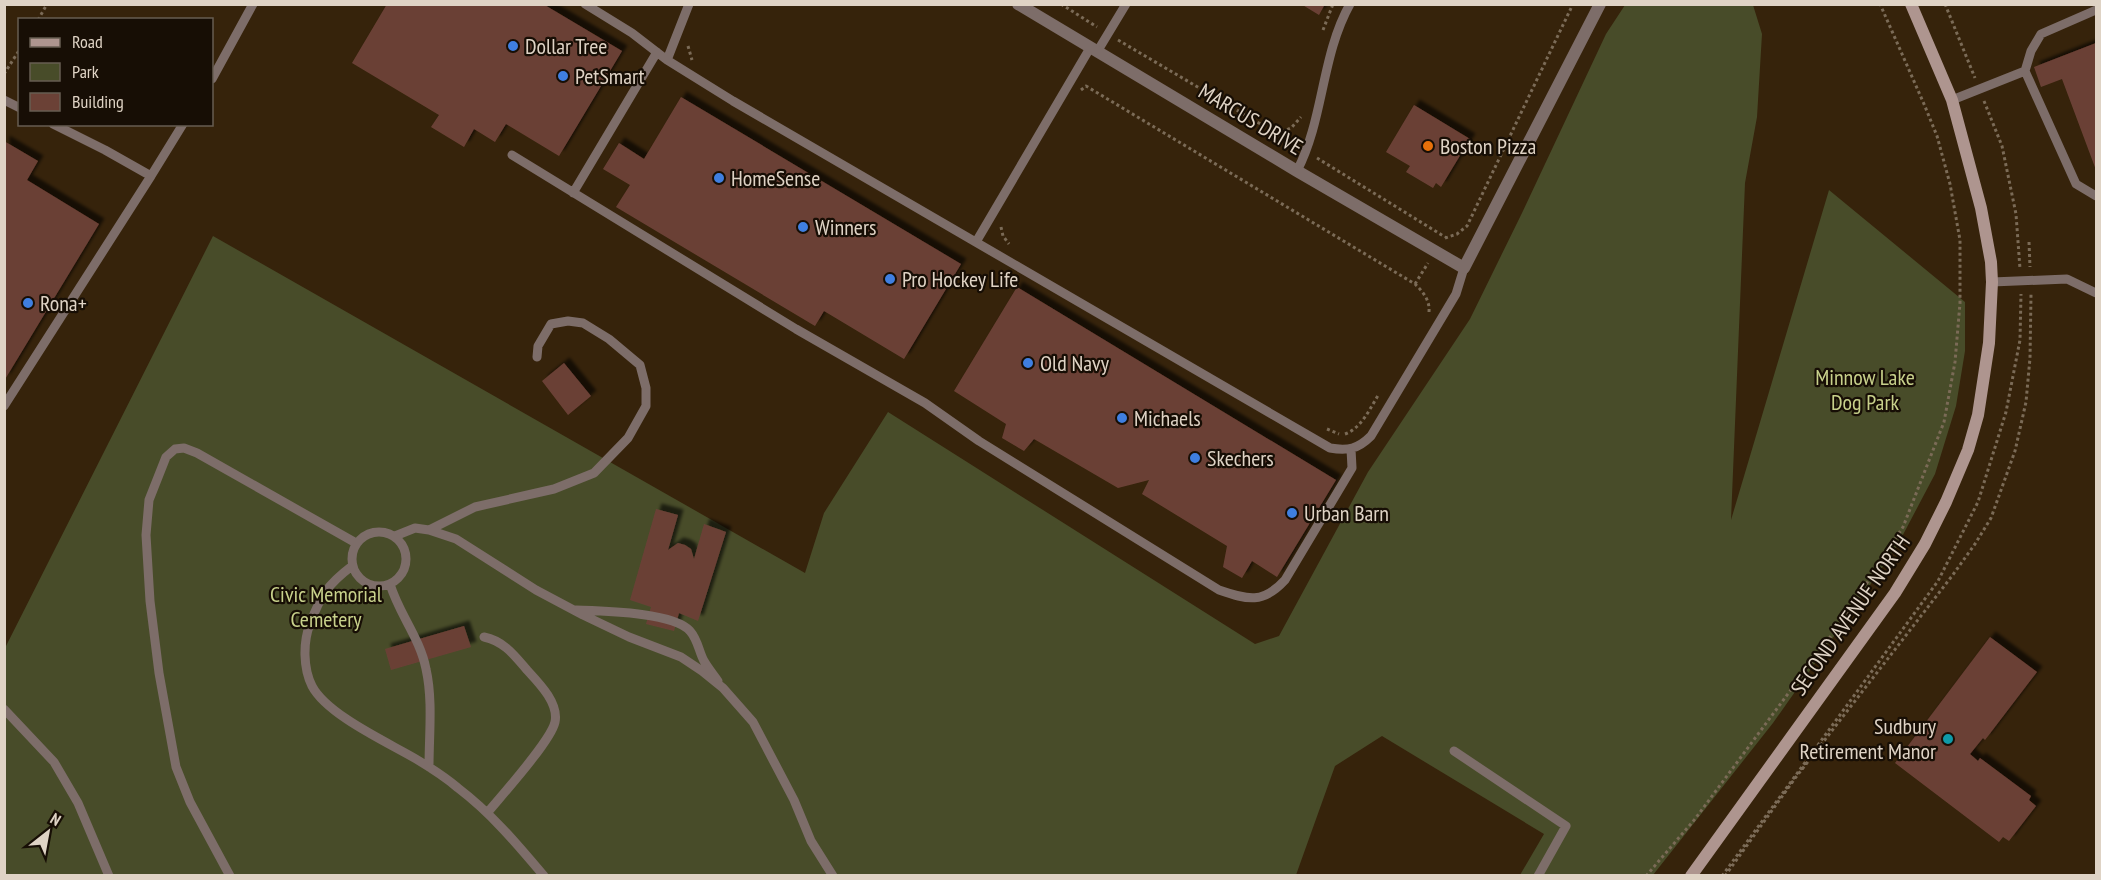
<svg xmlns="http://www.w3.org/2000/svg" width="2101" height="880" viewBox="0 0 2101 880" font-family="'PT Sans Narrow',sans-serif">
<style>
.green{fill:#484c29}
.building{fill:#6b4136;filter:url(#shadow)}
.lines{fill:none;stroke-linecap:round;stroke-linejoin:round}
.path{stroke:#7b6b57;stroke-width:3;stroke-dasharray:3 3;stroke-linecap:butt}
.service{stroke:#7d6d69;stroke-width:9}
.tertiary{stroke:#7d6d69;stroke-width:12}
.secondary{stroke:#ae958f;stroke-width:12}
.shop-dot{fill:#3f7fe0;stroke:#170e05;stroke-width:2}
.food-dot{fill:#e8710a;stroke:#170e05;stroke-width:2}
.culture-dot{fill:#0f9aa8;stroke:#170e05;stroke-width:2}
.labels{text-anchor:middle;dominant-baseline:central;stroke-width:4.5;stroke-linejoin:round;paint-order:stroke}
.poi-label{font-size:22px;fill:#dfd3c5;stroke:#170e05;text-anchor:start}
.street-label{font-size:22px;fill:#dfd3c5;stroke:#170e05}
.park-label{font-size:22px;fill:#c8d18b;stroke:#170e05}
</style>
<defs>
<filter id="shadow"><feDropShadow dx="5.5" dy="-5.5" stdDeviation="1.5" flood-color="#0009"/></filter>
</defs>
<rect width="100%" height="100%" fill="#36230b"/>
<!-- green -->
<path class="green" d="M1625,5h128l9,29 -5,83 -12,66 -14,337 98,-330 136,112v49l-9,55 -21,68 -39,74 -123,175 -120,152h-133l24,-41 -162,-98 -47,30 -39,109h-1291l-1,-225 209,-414 592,337 19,-60 64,-101 367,232 24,-8 89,-164 102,-153 52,-106 84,-179z"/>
<!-- building -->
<path class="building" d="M387,4h156l79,47 -63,105 -53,-32 -11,18 -21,-13 -10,18 -33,-20 8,-12 -87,-52z
M1301,4h24l-6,11z
M2096,43v127l-34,-91 -21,8 -7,-20z
M681,97l280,167 -57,95 -80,-48 -9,15 -199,-119 14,-22 -27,-16 16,-26 25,16z
M1414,105l56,34 -29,48 -5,-4 -3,5 -27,-16 4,-6 -24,-14z
M4,141l34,20 -11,19 72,44 -95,157z
M1017,287l319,193 -59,97 -25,-16 -10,17 -19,-11 4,-21 -85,-52 7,-14 -31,8 -84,-49 -10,12 -22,-13 4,-14 -52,-33z
M564,363l27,33 -23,19 -26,-34z
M656,509l22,6 -10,35 10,-7 7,2 6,4 3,10 10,-35 22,8 -28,89 -19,-8 -5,18 -28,-7 5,-17 -21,-7z
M464,626l7,21 -80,23 -6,-21z
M1990,637l47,35 -52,68 -2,-2 -13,16 8,7 2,-3 51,38 -2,4 7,6 -27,35 -6,-4 -4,5 -104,-79z"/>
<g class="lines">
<!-- path -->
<path class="path" d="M1061,4l36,23
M1945,4l30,74
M38,20l9,-16
M1323,30l10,-26
M1118,40l178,105
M688,46l4,14
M4,74l16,-25
M1081,90l5,-4 329,198c8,8 15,16 14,28
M1984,101l18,45 14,68 4,55
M1276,134l15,-6 10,-11
M1317,158l128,79
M1001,227l2,9 6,8
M1445,238l12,-4 10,-8 106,-222
M2029,242l1,25
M1415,284l13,-21
M1327,429l12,5
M1345,434c17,-6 25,-26 34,-40
M1646,876l49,-57 150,-202 58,-90 41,-105 11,-60 5,-59v-63l-10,-56 -13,-48 -13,-32 -44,-100
M1722,876l216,-295 40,-79 28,-90 14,-72 1,-46
M1725,876l71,-99 156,-201 23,-32 16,-26 24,-67 11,-49 4,-44 1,-64"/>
<!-- service -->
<path class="service" d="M585,4l47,29 35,27 66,41 597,347c18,3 28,1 41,-12l85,-142 8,-26
M2096,10l-55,24 -10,17 -6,20 51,113 20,12
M1097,52l29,-48
M667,60l22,-56
M212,79l41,-75
M4,100l16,8
M1952,100l73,-29
M53,124l52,26 46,26 32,-52
M512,155l284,174 129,74 54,38 240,149c29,10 44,14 66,-10l67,-112 -1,-19
M1297,171c27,-52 24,-115 53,-167
M573,193l84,-141
M976,242l114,-194
M1992,282l75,-3 29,14
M4,406l147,-230
M429,530l46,-23 79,-18 40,-16 34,-35 18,-32v-18l-6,-23 -31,-26 -26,-16 -15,-2 -17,3 -13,22 -1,11
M352 559a27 27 0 1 1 54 0a27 27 0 1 1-54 0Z
M395,536l20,-8 14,2 27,9 80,51 47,25 46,22 52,20 21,14 21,17 30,34 41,78 17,41 22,35
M352,566c-25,19 -31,29 -42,58 -7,18 -7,44 2,62 15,29 77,57 104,73 15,9 29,18 42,29 33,25 59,56 86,88
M390,584c9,30 30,54 36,85 7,31 3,66 3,98
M576,610c25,1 98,2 114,21 8,9 9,21 14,30 4,7 9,13 14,20
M484,637c20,4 31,19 43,33 12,13 32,33 28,52 -4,19 -53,73 -67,90
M4,709l50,53 24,41 31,73
M1454,751l112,75 -28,50
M230,876l-40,-74 -14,-35 -17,-94 -9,-72 -4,-66 3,-35 17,-43 9,-8 9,-1 13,5 159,90"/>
<!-- tertiary -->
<path class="tertiary" d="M1018,4l279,167 167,97 136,-264"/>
<!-- secondary -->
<path class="secondary" d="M1691,876l204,-283 30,-49 21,-42 22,-52 10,-35 11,-72 3,-61 -1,-20 -10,-54 -29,-108 -41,-96"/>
</g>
<!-- markers -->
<g class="shop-dot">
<circle cx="513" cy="46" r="6"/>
<circle cx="563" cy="76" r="6"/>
<circle cx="719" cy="178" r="6"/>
<circle cx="803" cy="227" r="6"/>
<circle cx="890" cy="279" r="6"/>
<circle cx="28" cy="303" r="6"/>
<circle cx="1028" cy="363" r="6"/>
<circle cx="1122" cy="418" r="6"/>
<circle cx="1195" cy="458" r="6"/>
<circle cx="1292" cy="513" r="6"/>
</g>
<circle class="food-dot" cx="1428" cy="146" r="6"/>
<circle class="culture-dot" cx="1948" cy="739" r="6"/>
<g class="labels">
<!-- poi labels -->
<g class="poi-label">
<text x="525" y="46">Dollar Tree</text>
<text x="575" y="76">PetSmart</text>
<text x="1440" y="146">Boston Pizza</text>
<text x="731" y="178">HomeSense</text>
<text x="815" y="227">Winners</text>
<text x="902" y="279">Pro Hockey Life</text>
<text x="40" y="303">Rona+</text>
<text x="1040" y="363">Old Navy</text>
<text x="1134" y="418">Michaels</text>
<text x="1207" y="458">Skechers</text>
<text x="1304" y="513">Urban Barn</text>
<text x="1936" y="726" text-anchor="end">Sudbury<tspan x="1936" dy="25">Retirement Manor</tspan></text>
</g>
<!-- street labels -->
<g class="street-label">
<text transform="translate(1251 119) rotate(31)">MARCUS DRIVE</text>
<text transform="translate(1850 615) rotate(-55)">SECOND AVENUE NORTH</text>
</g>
<!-- park labels -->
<g class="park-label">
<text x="1865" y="377">Minnow Lake<tspan x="1865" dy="25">Dog Park</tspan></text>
<text x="326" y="594">Civic Memorial<tspan x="326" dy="25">Cemetery</tspan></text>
</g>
</g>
<!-- border -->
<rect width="2101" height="880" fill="none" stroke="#dfd3c5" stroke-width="12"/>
<!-- legend -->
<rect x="18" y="18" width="195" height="108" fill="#170e05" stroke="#675d52" stroke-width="1.5"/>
<rect x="30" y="38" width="30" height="9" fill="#ae958f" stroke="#675d52" stroke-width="1.5"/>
<text x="72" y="48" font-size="18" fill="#dfd3c5">Road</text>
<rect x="30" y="63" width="30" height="18" fill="#484c29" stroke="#675d52" stroke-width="1.5"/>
<text x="72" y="78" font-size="18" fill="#dfd3c5">Park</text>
<rect x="30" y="93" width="30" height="18" fill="#6b4136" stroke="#675d52" stroke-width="1.5"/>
<text x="72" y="108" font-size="18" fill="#dfd3c5">Building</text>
<!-- north arrow -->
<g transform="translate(48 832) rotate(31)" stroke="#170e05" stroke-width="4.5" paint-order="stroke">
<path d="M0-4.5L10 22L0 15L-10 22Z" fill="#dfd3c5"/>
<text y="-9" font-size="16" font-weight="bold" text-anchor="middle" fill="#dfd3c5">N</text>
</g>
</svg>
